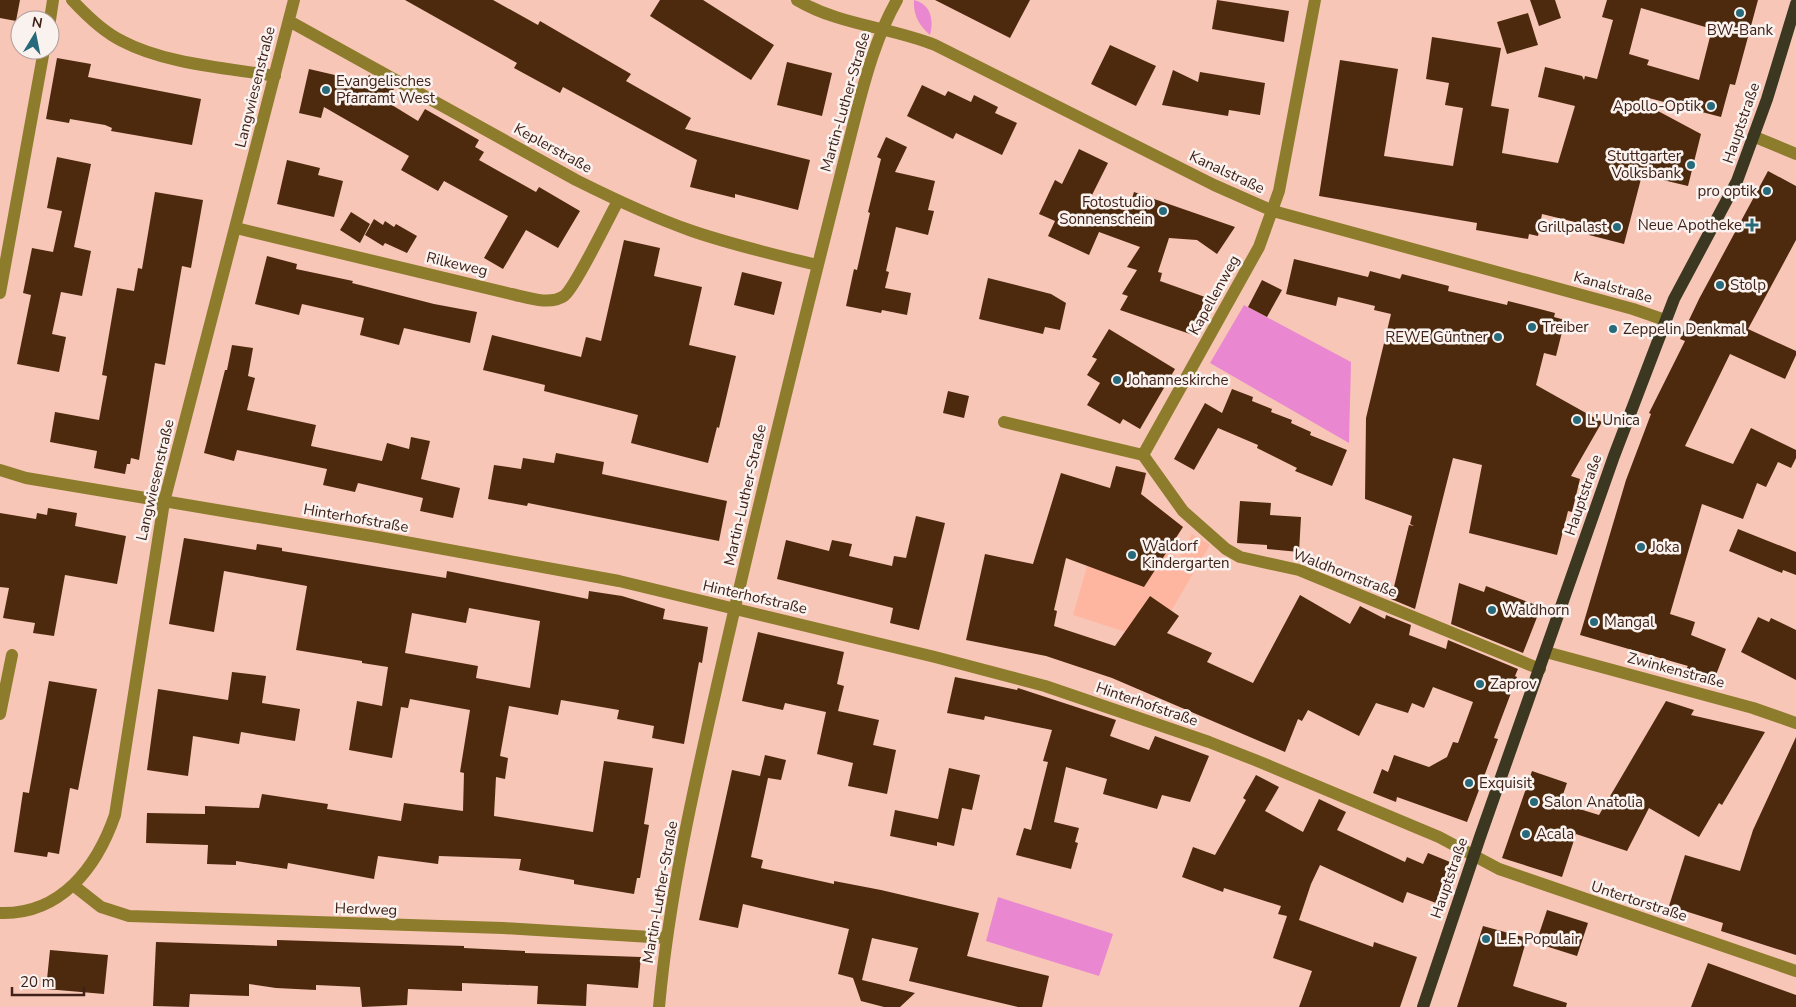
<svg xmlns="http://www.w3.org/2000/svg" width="1796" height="1007" viewBox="0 0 1796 1007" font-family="'Nunito Sans',sans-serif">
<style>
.built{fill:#feb6a1}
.green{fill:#e988d0}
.building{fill:#4d2a0e;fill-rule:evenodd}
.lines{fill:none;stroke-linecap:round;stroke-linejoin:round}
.minor{stroke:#8d7c2c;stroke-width:12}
.major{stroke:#3c3720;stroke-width:12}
.poi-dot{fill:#266a7b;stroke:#faf2ef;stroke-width:2}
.labels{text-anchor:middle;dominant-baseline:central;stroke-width:5;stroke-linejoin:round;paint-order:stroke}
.poi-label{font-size:15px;fill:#3f2118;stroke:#faf2ef;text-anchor:start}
.street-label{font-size:15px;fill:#3f2118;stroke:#faf2ef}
</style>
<rect width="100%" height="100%" fill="#f8c6b7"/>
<!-- built -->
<path class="built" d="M1116,466l31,7 -6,21 42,33 -16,24 12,7 13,-24 18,11 -39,66 8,5 -19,27 -87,-28z"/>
<!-- green -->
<path class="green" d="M914,0c17,4 20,20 16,35 -11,-10 -17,-20 -16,-35z
M1244,305l107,57 -2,81 -139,-80z
M998,897l115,37 -14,42 -113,-35z"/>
<!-- building -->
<path class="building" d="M0,0h20l-4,21 -16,-3z
M405,0h88l45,25 2,-4 91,53 -5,7 65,37 -6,11 125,31 -12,50 -63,-16v4l-45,-11 7,-27 -134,-73 -3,6 -46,-25 3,-5z
M660,0h43l71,45 -23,35 -101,-64z
M935,0h95l-20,38z
M1217,0l72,11 -5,31 -72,-13z
M1530,0h25l6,18 -22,8z
M1607,0h151l-23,85 -5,-1 -9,33 -76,-20 -2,6 58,31 -13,52 -46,-11 -18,69 -35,-9 2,-9 -49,-12 -4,22 -9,-2 -1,5 -52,-9 1,-7 -158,-27 21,-136 58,9 -14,87 69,10 10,-58 -18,-3 4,-22 -23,-4 6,-42 69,11 -10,58 18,3 -7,44 56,10 17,-57 -37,-9 7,-30 37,9 2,4 1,-4 12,3 16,-59 -11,-3zM1641,8l71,21 -13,51 -52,-15 2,-5 -20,-6z
M1528,13l10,32 -31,9 -10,-32z
M1110,45l46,21 -20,40 -45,-22z
M57,58l34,6 -3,13 113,22 -9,46 -81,-14 1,-3 -7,-3 -35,-6 -1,4 -23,-4z
M787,62l45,11 -10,43 -45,-11z
M309,69l56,13 4,-7 25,14 -7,13 31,19 7,-12 54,31 -4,7 9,5 -5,8 57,32 3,-5 41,24 -22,37 -32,-18 -23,39 -19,-11 24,-42 -64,-35 -6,10 -37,-21 8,-14 -85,-49 -3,11 -22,-5z
M1173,70l25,12 2,-10 65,11 -5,32 -31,-5 -1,6 -66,-11z
M922,85l23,11 3,-5 23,11 3,-7 24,12 -3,6 22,10 -15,32 -46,-22 -3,6 -46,-23z
M886,137l21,10 -12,25 40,9 -7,29 6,1 -6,24 -32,-8 -10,44 3,1 -4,16 26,5 -4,22 -25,-5 -1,3 -35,-7 8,-37 3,1 13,-57 -2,-1 13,-53 -4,-2z
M1079,149l29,14 -19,38 39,10 6,-19 101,35 -18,27 -20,-14 -28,-2 -11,34 4,1 -2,8 45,16 -12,38 -73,-25 8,-14 -6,-2 15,-24 -10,-3 13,-20 -41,-15 -10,23 -41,-19 7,-15 -16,-7 16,-34 7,4z
M57,157l34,7 -17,83 17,4 -9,45 -21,-4 -9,42 14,3 -7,35 -42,-8 14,-69 -8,-2 9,-45 21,4 9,-41 -15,-3z
M287,160l33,8 -2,7 25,6 -9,36 -57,-13z
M1768,171l28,15v54l-48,89 48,22v4l-11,24 -55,-25 -45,92 48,18 18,-36 45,22v8l-5,10 -13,-6 -12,25 -9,-4 -14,36 -41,-15 -32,110 25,8 -4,13 35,14 -12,31 -28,-11 2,-3 -108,-31 46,-155 25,-66 -2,-1 36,-72 -5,-2 19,-40z
M155,192l48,8 -12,68 -9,-2 -17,99 -10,-2 -16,97 -8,-2 -1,6h-3l-2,10 -31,-6 3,-17 -47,-9 5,-30 44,8 8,-44 -5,-1 15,-87 17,3 4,-23 4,1z
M351,212l19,12 -10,19 -20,-13z
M374,219l9,6 2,-4 9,6 2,-3 21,12 -10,17 -22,-10 -2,3 -18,-11z
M624,240l36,8 -6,28 48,11 -13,58 47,11 -17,72 -2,-1 -9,36 -77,-20 7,-28 -94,-24 1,-6 -62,-15 9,-35 89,22 5,-20 15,4z
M267,256l30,8 -1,5 57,12 -1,2 82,21 43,8 -7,31 -66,-15 -5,17 -39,-10 4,-17 -62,-14 -3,11 -44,-11z
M1294,259l74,18 2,-6 30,8 2,-5 47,12 -1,5 59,14 1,-4 28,7 19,5 -1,4 11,3 -9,36 -12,-3 -8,32 66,37 -31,54 9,3 -8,33 -4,-1 -11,44 -88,-22 13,-68 -29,-7 -38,151 -24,-10 18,-74 5,1 -4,-2 2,-8 -47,-17 1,-81 25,-104 -17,-4 1,-4 -37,-9 -2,9 -50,-12z
M742,272l40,10 -8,33 -40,-10z
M988,278l63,16 15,9 -6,27 -15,-3 -2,7 -64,-15z
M1262,280l20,10 -15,27 -19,-10z
M1109,329l66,40 -35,60 -17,-10 -3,5 -33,-19 13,-22 -13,-8 10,-16 -5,-2z
M232,345l21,3 -5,28 7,2 -8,32 69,15 -5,21 71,15 5,-18 22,6 2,-12 19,4 -9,38 39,9 -7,30 -33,-7 3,-13 -65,-15 -3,9 -32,-7 4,-16 -90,-19 -3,11 -30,-8 21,-83h2z
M1232,389l21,8 -1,4 20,8 -1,3 21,8 -1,3 20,9 -1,3 37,15 -15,36 -37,-15 2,-3 -40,-20 1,-3 -40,-17 -24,42 -20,-11 31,-56 17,10z
M948,391l21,5 -5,22 -21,-5z
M556,453l48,9 -2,12 125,27 -8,40 -191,-38 -1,3 -39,-7 6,-34 27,4 2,-11 31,5z
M1116,466l30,7 -5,21 42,33 -39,60 -78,-29 -12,52 3,1 -3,15 61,20 35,-50 29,20 -12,17 45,20 -5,9 46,21 47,-88 50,29 10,-18 25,13 1,-4 25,10 -2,10 37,14 2,-9 70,29 -3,7 2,1 -23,61 4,1 -31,83 -70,-25 -1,5 -23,-9 9,-24 6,3 6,-17 35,12 18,-10 6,-15 5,1 15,-41 -40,-15 -9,21 -12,-5 -4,10 -32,-10 -17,33 -51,-26 -6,11 -4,-2 -13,33 -173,-74 -66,-22 -80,-16 19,-86 48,10 28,-91 49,15z
M1240,501l31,2 -1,12 31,2 -2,35 -32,-3v-4l-30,-2z
M48,508l29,5 -2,13 51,10 -9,48 -52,-9 -11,61 -21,-3 2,-10 -32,-5 6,-30 -9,-1v-74l36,6 1,-6 10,2z
M916,516l29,7 -26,107 -29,-7 3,-15 -116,-29 9,-39 43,11 3,-11 20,4 -3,12 43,10 2,-10 12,2z
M1738,529l58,23v23l-13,-5 -1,3 -53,-22z
M184,538l72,12 1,-6 25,4v3l164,27 1,-7 141,28 1,-8 33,5 43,13 -2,10 45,8 -6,36 -3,-1 -15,82 -32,-6 2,-12 -37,-7 2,-9 -58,-10 -3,15 -49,-9 -9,50 8,2 -3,21 -9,-2 -2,39 99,16 11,-71 49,7 -9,56 5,1 -9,53h-3l-3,16 -60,-10v-4l-55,-10 2,-11 -82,-3 -1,8 -60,-8 -4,23 -86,-16 -1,6 -51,-8v4l-29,-1 1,-19 -62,-2 1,-30 58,1v-8l54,2 3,-14 66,10 -1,5 74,12 3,-18 59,8 1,-38 -4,-1 10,-62 -60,-11 -2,9 -7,-1 -9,51 -43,-8 8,-49 25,5 6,-39 -26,-4v-2l-66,-11 11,-64 -83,-15 -10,61 -45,-8zM469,608l71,13 -10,67 -54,-10 2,-12 -73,-13 7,-40 54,10z
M1459,583l25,9 2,-6 55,21 -18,46 -72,-29z
M1758,617l11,5 2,-4 25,12v50l-55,-28z
M758,632l86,20 -7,32 7,2 -6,25 41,9 -6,25 23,5 -9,44 -39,-8 5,-23 -36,-9 9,-42 -41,-9 -2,7 -41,-9z
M232,672l34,4 -4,27 38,6 -5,32 -54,-9 -2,12 -46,-8 -5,40 -41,-6 11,-81 70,11z
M955,677l62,13 1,-2 98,32 -6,16 39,14 6,-14 54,20 -19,46 -28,-7 -5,14 -54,-15 4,-15 -41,-12 -12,55 25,6 -4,14 3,1 -7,26 -55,-14 8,-27 7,2 17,-68 -5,-1 9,-31 -67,-14 -1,4 -37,-7z
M49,681l48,8 -19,101 -8,-2 -11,66 -11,-2 -1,5 -33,-5 9,-60 6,1z
M1666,701l28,9 -3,5 74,17 -43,73 -3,-2 -20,34 -50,-29 -22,43 -51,-17 -14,43 -60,-19 30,-87 35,12 -7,20 39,12z
M1796,737v218l-75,-24 2,-8 -54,-17 16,-51 55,16 13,-41z
M765,755l21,5 -5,20 -13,-2 -17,79 12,3 -2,8 73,16v-3l47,9 98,23 -12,43 82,20 -7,31h-24l-109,-26 9,-33 -46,-10 -10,42 53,13 -15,14h-16l-23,-6 -8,-23 -15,-4 11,-45 -106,-25 -5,24 -39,-8 33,-150 28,6z
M949,768l31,7 -8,35 -10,-2 -8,38 -17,-4v4l-47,-10 5,-26 43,9z
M1256,775l23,12 -14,24 38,21 16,-33 27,13 -9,18 68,32 2,-5 16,7 5,-11 22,9 -14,41 -29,-11 -4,11 -83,-38 -9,19 -12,36 74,27 1,-5 43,15 -17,50h-101l13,-36 -39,-13 14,-42 -9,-2 3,-8 -57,-18 -1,4 -41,-15 11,-30 22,8 31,-55 -3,-2z
M1547,910l41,13 -11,33 -41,-13z
M1483,926l44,12 -14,48 54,17 -1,4h-109z
M277,940l187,6v2l61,3v2l116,4 -3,31 -51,-4 -1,22 -49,-2 1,-18 -76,-3v8l-54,-2 -1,16 -45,2 -2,-20 -44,-2v5l-40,-2 -27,-4v12l-59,-2 -1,13 -36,-1 3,-64 121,4z
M50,950l58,5 -4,39 -58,-5z
M1708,963l88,32v12h-105z"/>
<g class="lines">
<!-- minor -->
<path class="minor" d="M72,0c14,15 31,32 50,41 43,23 105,27 153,35
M797,0c42,25 93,27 138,45l279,140 59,26 360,98 32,11
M50,20l3,-20
M289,21l287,159c38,19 76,37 116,51 41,14 83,24 125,34
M1755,137l41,17
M236,228l275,66c15,3 38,12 53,2 11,-8 45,-79 54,-95
M0,293l44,-243
M1004,422l139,33 116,-208 20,-56 36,-191
M1143,455l40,56 43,38 14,8 59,13 241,99
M0,470l26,8 352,59 241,44 316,76 110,29 164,56 46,18 184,77 60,32 297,102
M1546,652l207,56 43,15
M0,714l12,-59
M73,885l28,22 28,9 374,12 164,10
M0,913c61,2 97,-46 115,-98l49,-313 130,-502
M659,1007c11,-122 40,-242 67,-361 41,-178 85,-355 130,-532 10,-39 21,-79 41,-114"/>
<!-- major -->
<path class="major" d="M1423,1007l57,-170 134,-381 60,-157 63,-118 30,-82 29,-95"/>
</g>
<!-- markers -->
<g class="poi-dot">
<circle cx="1740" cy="13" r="5"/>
<circle cx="326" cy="90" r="5"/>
<circle cx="1711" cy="106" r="5"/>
<circle cx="1691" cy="165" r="5"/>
<circle cx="1767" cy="191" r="5"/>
<circle cx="1163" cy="211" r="5"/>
<path d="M1749.5 217.5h5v5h5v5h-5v5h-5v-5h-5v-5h5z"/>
<circle cx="1617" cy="227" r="5"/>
<circle cx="1720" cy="285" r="5"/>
<circle cx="1532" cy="327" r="5"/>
<circle cx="1613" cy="329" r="5"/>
<circle cx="1498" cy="337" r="5"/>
<circle cx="1117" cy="380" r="5"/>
<circle cx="1577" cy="420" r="5"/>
<circle cx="1641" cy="547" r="5"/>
<circle cx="1132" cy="555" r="5"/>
<circle cx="1492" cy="610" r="5"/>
<circle cx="1594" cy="622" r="5"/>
<circle cx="1480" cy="684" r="5"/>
<circle cx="1469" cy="783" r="5"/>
<circle cx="1534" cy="802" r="5"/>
<circle cx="1526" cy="834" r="5"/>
<circle cx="1486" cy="939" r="5"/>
</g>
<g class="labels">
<!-- poi labels -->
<g class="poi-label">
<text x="1740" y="30" text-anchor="middle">BW-Bank</text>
<text x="336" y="81">Evangelisches<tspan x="336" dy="17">Pfarramt West</tspan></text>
<text x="1701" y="106" text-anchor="end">Apollo-Optik</text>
<text x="1681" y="156" text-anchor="end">Stuttgarter<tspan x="1681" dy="17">Volksbank</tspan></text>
<text x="1757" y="191" text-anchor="end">pro optik</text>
<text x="1153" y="202" text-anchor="end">Fotostudio<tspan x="1153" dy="17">Sonnenschein</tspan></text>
<text x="1742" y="225" text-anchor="end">Neue Apotheke</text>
<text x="1607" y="227" text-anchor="end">Grillpalast</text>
<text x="1730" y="285">Stolp</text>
<text x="1542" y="327">Treiber</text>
<text x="1623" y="329">Zeppelin Denkmal</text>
<text x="1488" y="337" text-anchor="end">REWE Güntner</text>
<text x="1127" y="380">Johanneskirche</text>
<text x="1587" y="420">L' Unica</text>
<text x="1142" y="546">Waldorf<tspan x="1142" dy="17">Kindergarten</tspan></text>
<text x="1651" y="547">Joka</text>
<text x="1502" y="610">Waldhorn</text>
<text x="1604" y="622">Mangal</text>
<text x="1490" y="684">Zaprov</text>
<text x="1479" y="783">Exquisit</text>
<text x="1544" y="802">Salon Anatolia</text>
<text x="1536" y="834">Acala</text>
<text x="1496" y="939">L.E. Populair</text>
</g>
<!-- street labels -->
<g class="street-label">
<text transform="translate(255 87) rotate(-76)">Langwiesenstraße</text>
<text transform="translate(845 102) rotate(-74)">Martin-Luther-Straße</text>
<text transform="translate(1741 123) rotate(-71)">Hauptstraße</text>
<text transform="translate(553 148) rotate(29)">Keplerstraße</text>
<text transform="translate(1227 172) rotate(25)">Kanalstraße</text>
<text transform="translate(457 264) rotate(13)">Rilkeweg</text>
<text transform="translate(1613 287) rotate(16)">Kanalstraße</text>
<text transform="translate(1214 295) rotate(-61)">Kapellenweg</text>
<text transform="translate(155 480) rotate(-77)">Langwiesenstraße</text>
<text transform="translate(745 495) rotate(-77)">Martin-Luther-Straße</text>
<text transform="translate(1583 495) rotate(-71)">Hauptstraße</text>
<text transform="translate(356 518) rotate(10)">Hinterhofstraße</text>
<text transform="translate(1345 573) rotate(21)">Waldhornstraße</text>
<text transform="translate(755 597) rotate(13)">Hinterhofstraße</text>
<text transform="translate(1676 670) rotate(15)">Zwinkenstraße</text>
<text transform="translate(1147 704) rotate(19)">Hinterhofstraße</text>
<text transform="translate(1449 878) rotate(-71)">Hauptstraße</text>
<text transform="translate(660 892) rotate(-80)">Martin-Luther-Straße</text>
<text transform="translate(1639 901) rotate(18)">Untertorstraße</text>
<text transform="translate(366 909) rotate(2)">Herdweg</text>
</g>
</g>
<!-- north arrow -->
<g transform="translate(35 35) rotate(10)"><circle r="24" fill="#faf2ef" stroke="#af9e99"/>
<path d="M0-4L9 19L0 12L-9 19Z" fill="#266a7b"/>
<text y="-8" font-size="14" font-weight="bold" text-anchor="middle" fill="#3f2118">N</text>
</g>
<!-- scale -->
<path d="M12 987v8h72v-8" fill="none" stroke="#3f2118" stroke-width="2.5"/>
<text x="20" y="987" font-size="15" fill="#3f2118" stroke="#faf2ef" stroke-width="4" paint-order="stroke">20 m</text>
</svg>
